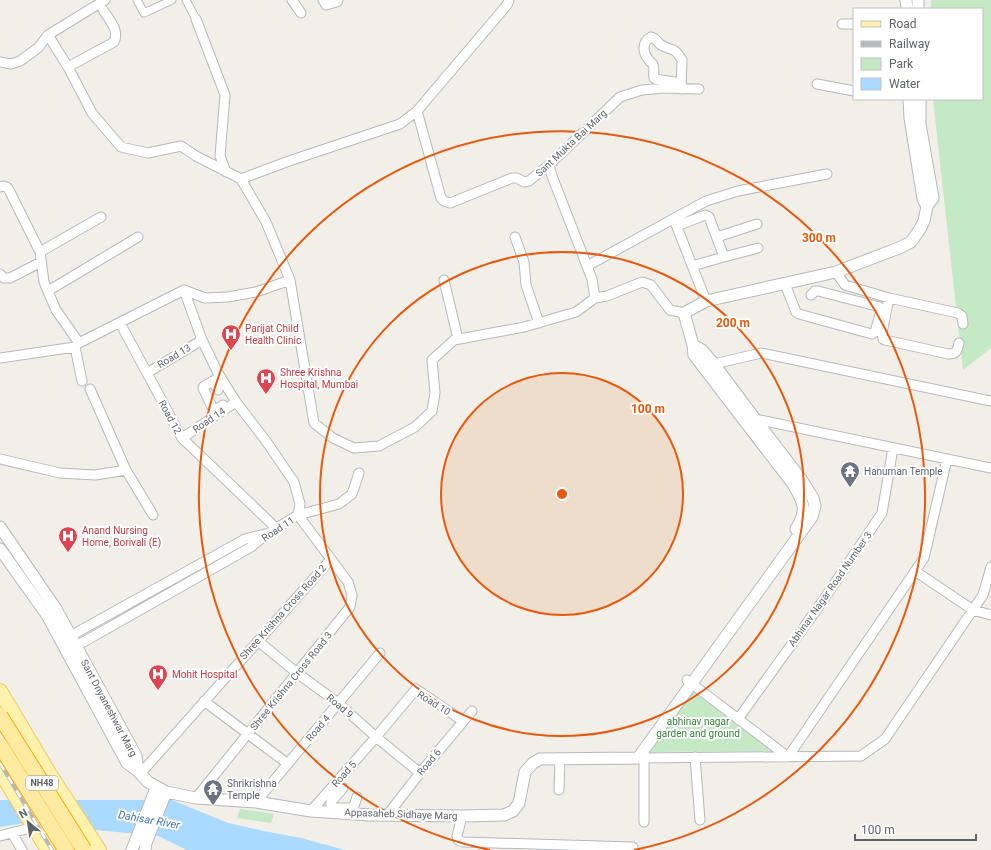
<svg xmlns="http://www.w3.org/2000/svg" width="991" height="850" viewBox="0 0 991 850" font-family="Roboto,sans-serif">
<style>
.green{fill:#c5e8c5}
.water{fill:#aadaff}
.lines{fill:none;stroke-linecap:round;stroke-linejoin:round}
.pedestrian-casing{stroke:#b5b8bc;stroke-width:9}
.minor-casing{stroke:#b5b8bc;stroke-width:11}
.tertiary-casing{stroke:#b5b8bc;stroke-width:13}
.primary-casing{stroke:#f2c960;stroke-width:16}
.pedestrian{stroke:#fff;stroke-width:7}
.minor{stroke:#fff;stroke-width:9}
.tertiary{stroke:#fff;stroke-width:11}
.primary{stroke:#fff2af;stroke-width:14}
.rail-casing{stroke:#b6b7b8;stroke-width:4}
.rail{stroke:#fff;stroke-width:2.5;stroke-dasharray:8;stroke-linecap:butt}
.trunk-bridge-casing{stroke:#f9ab00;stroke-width:17;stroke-linecap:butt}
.trunk-bridge{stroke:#feeaa1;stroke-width:15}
.ring{fill:none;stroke:#e8590c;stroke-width:2}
.labels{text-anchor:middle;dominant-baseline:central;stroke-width:4;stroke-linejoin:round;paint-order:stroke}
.shield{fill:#fff;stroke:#8f9295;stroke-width:1}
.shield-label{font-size:9px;font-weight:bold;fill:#5f6368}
.street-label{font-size:10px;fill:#5f6368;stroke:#fff}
.health-label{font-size:10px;fill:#be3a42;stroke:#fff;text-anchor:start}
.worship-label{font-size:10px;fill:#5b616d;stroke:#fff;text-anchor:start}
.park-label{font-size:10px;fill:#348238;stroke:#fff}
.water-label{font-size:11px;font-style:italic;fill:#4174aa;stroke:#fff}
.centre{fill:#e8590c;stroke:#fff;stroke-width:2}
.ring-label{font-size:12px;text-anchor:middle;font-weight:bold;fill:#e8590c;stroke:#fff;stroke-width:4;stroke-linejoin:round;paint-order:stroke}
</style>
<rect width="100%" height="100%" fill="#f1efe8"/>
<!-- green -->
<path class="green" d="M931,0h60v348l-28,22 -30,-271h49v-90h-51z
M692,691l80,60 -123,1z
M240,809l34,5 -3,9 -34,-5z"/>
<!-- water -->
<path class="water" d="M0,800h172l56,23 36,8 37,7 44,12h-158l-29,-14 -134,-13 -24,4z"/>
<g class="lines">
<defs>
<path id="pedestrian" d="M137,0l7,13 28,-13
M186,0l10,19"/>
<path id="minor" d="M292,0l9,13
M323,0l3,5 11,-3 1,-2
M196,19l29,76 -5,61 6,16
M842,24h12
M48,35l20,32 24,46 29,34 27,6 33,-7 15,10 45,23 48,-18 111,-37 17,-13 90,-106 2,-5
M0,62l11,2 9,-3 18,-13 10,-13 57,-35
M68,67l46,-25c6,-11 -5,-23 -11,-32
M817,84l37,7
M681,89l1,-29c-8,-14 -11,-9 -21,-15 -4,-3 -5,-7 -10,-8 -9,5 -9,15 -2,23 1,2 3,2 4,5 2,3 0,9 1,13l1,1 26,4
M417,111l24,87 3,3 6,2 62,-25h5l7,4 5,-1 20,-16 71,-68 22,-7 22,-2 35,1
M241,179l25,43 24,58 24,143 19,15 21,10 25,-2 36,-19 17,-16 3,-18 -3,-33 22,-20 70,-13 52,-15 19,-14 -3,-19 -40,-103 -3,-11
M0,187l4,-1 4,2 32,64 4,30 12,28 23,33 105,-53 21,8 23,-1 28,-5 34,-12
M675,222l31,79
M677,226l28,-11 4,2 15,40 -32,9
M515,237l9,25 2,23 13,38
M717,237l40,-13
M40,252l61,-35
M724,257l34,-9
M587,266l119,-65 32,-10 89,-17
M836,272l9,13 44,13 69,15 4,3 1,8
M0,274l4,4h6l31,-16
M444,280l14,59
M785,284l11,28 3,2 73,20 3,-2 6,-21 -1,-4 -62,-16h-3l-4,4
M184,290l18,50 16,33 18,29 30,39 28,41 6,22 -2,11
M48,291l90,-54
M595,298l12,-2 35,-14 9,3 19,25 14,3
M889,298l-7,35 1,6 2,1 63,14c9,0 9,-3 11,-11
M120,323l62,115 94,90
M0,358l75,-11 7,34
M710,367l4,-3 47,-11 230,48
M147,373l55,-33
M220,377l-16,9 -1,2 10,21 3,1 7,-5
M213,381l5,9
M90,389l36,81 27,45
M752,421l3,-2 236,49
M182,438l54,-36
M0,459l60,14 35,2 31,-5
M915,571l58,39 18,5
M65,639l180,-100 20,-5
M258,641l39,32 41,30 38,34 44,36
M71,649l180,-102 16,-13 31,-19 41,-11 13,-10 7,-21
M687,680l101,77 136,-199 23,-99
M204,701l84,63
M738,719l84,-117 60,-89 11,-65
M695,757l5,63
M638,758l223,-2 24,-17 98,-144 8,-28
M644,758v64
M140,774l191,-215
M343,788l-12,14v5l3,1h20
M559,790l1,-32
M196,798l154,-191 2,-12 -4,-13 -50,-67
M256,802l124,-149
M311,811l65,-74 40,-48 47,32
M352,812l5,-15
M388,814l32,-41 52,-62
M462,816l-5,20 1,4 5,2 170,5
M12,833l10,17
M0,836l34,-9"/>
<path id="tertiary" d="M906,0l1,9
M918,0v9
M909,99l1,19 13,81 4,7
M0,527l56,82 80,147 2,15
M796,529c12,-19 8,-26 -3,-45l-99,-129 -1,-10 -9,-32 22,-12 130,-29 63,-24 12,-6 9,-13 4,-8 3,-15 6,-8 -13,-74v-25
M0,549l47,66 80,148 11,8 10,11 18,10 30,6 60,4 55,9 58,4 93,1 42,-1 9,-4 6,-8 6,-31 8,-9 7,-4 98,-1 174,-241 3,-11 -2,-8 -12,-19 -46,-60 -41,-55 -12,-14 -9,-5
M132,850l24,-62
M145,850l1,-7 20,-51"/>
<path id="primary" d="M0,691l49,82 50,77
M0,771l48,79"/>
</defs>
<!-- pedestrian casing -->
<use href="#pedestrian" class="pedestrian-casing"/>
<!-- minor casing -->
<use href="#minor" class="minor-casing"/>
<!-- tertiary casing -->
<use href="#tertiary" class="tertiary-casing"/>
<!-- primary casing -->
<use href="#primary" class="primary-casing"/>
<!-- pedestrian -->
<use href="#pedestrian" class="pedestrian"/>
<!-- minor -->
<use href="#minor" class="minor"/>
<!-- tertiary -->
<use href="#tertiary" class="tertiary"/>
<!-- primary -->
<use href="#primary" class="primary"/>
<defs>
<path id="rail" d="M0,763l52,87"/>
</defs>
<!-- rail casing -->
<use href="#rail" class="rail-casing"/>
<!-- rail -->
<use href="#rail" class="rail"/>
<defs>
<path id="trunk-bridge" d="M0,716l84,134
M0,745l66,105"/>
</defs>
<!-- trunk-bridge casing -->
<use href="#trunk-bridge" class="trunk-bridge-casing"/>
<!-- trunk-bridge -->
<use href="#trunk-bridge" class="trunk-bridge"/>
</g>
<!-- distance rings -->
<circle cx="562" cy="494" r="121" fill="#e8590c" fill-opacity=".12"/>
<g class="ring">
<circle cx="562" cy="494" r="121"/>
<circle cx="562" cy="494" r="242"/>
<path d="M490 850A363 363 0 1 1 634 850"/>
</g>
<!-- icons -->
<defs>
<symbol id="hospital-pin" viewBox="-11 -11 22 30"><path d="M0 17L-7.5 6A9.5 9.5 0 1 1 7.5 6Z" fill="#e0444e" stroke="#fff"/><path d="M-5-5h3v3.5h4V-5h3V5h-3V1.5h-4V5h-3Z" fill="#fff"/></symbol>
<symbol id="temple-pin" viewBox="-11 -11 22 30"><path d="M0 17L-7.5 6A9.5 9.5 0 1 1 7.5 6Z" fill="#6b7280" stroke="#fff"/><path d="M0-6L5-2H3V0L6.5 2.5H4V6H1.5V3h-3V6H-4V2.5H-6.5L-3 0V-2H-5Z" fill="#fff"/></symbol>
</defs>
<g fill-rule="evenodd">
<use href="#hospital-pin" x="220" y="323" width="22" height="30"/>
<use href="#hospital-pin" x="255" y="367" width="22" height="30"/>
<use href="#temple-pin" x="839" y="460" width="22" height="30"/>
<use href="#hospital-pin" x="57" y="525" width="22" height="30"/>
<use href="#hospital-pin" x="147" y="663" width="22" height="30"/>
<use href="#temple-pin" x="202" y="778" width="22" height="30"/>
</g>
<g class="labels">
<!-- shield labels -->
<rect class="shield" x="26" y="776" width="32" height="14" rx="3"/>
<g class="shield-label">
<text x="42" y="783">NH48</text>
</g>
<!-- street labels -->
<g class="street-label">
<text transform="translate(571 143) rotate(-43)">Sant Mukta Bai Marg</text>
<text transform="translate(174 356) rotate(-31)">Road 13</text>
<text transform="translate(170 417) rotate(62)">Road 12</text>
<text transform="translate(209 420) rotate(-34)">Road 14</text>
<text transform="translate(278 529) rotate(-33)">Road 11</text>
<text transform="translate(830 589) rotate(-55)">Abhinav Nagar Road Number 3</text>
<text transform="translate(283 612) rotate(-48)">Shree Krishna Cross Road 2</text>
<text transform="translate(291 681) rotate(-51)">Shree Krishna Cross Road 3</text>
<text transform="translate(434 703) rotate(32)">Road 10</text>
<text transform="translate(340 706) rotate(40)">Road 9</text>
<text transform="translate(109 708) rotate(62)">Sant Dnyaneshwar Marg</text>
<text transform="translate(318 728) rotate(-50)">Road 4</text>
<text transform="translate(429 762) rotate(-50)">Road 6</text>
<text transform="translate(344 774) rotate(-48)">Road 5</text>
<text transform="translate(401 814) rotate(2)">Appasaheb Sidhaye Marg</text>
</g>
<!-- health labels -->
<g class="health-label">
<text x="245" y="328">Parijat Child<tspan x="245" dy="12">Health Clinic</tspan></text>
<text x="280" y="372">Shree Krishna<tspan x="280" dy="12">Hospital, Mumbai</tspan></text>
<text x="82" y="530">Anand Nursing<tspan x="82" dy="12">Home, Borivali (E)</tspan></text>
<text x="172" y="674">Mohit Hospital</text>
</g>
<!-- worship labels -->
<g class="worship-label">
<text x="864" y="471">Hanuman Temple</text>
<text x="227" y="783">Shrikrishna<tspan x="227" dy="12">Temple</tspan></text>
</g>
<!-- park labels -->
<g class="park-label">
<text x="698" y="721">abhinav nagar<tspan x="698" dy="12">garden and ground</tspan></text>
</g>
<!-- water labels -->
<g class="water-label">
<text transform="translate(149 820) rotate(10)">Dahisar River</text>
</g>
</g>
<circle cx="562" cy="494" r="6" class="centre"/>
<g class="ring-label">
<text x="819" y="242">300 m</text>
<text x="733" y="327">200 m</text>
<text x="648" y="413">100 m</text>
</g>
<!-- legend -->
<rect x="853" y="8" width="130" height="92" fill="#ffffff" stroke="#bfc1c3"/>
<rect x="861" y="21" width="20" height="6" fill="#fff2af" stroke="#bfc1c3"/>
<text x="889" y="28" font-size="12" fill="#5f6368">Road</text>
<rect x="861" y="41" width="20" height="6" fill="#b6b7b8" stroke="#bfc1c3"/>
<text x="889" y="48" font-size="12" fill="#5f6368">Railway</text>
<rect x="861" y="58" width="20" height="12" fill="#c5e8c5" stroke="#bfc1c3"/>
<text x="889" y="68" font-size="12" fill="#5f6368">Park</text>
<rect x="861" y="78" width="20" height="12" fill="#aadaff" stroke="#bfc1c3"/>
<text x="889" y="88" font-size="12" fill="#5f6368">Water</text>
<!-- north arrow -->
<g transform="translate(28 822) rotate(330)" stroke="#ffffff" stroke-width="3" paint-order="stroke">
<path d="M0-3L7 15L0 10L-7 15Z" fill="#5f6368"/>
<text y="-6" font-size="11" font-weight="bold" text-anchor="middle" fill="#5f6368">N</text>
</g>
<!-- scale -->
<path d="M855 834v6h121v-6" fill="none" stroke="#5f6368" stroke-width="2"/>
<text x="861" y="834" font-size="12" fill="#5f6368" stroke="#ffffff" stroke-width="3" paint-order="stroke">100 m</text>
</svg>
